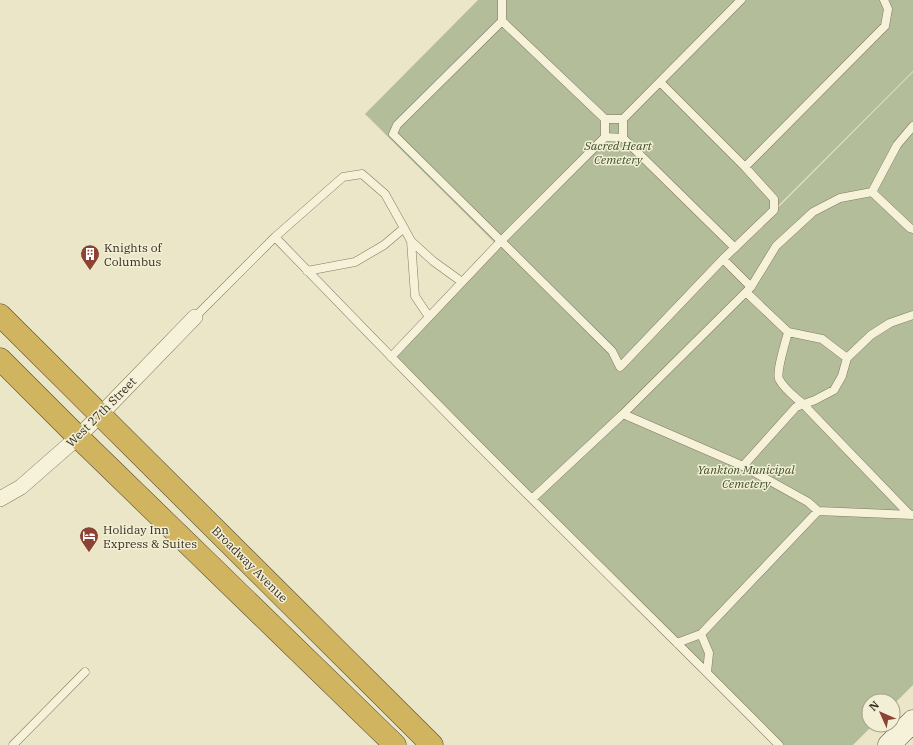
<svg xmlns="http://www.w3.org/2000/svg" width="913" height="745" viewBox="0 0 913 745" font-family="'IBM Plex Serif',serif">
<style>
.cemetery{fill:#b3bd9a}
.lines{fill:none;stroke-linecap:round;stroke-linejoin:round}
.lane-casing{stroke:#84795e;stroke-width:9}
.street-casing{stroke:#84795e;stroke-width:16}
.secondary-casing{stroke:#665a41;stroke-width:23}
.highway-casing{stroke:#524732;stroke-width:23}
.lane{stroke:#f6f2da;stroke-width:8}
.street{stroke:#f6f2da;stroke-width:15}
.secondary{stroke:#f6f2da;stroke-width:22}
.highway{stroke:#d1b460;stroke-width:22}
.labels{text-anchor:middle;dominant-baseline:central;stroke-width:3;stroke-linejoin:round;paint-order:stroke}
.park-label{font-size:12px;font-style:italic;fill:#3f5029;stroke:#f2efd6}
.poi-label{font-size:12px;fill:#362f20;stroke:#f2efd6;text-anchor:start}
.street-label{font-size:12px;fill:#362f20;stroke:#f2efd6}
</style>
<rect width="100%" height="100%" fill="#eae6c7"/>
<!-- cemetery -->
<path class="cemetery" d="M478,0h435v71l-139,139 -73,75 212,-213v613l-20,20v-4h-24v24h4l-20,20h-74l-388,-388 106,-112 -132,-131z"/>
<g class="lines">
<defs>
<path id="lane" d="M502,0v21l103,98h18l118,-119
M502,21l-105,104 -4,9 219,217 8,16 103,-108 51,-49v-11l-29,-32
M660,82l85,85 140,-141 3,-17 -4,-9
M605,137l18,1v-19
M623,138l112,110
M872,192l25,-47 16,-19
M404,228l7,13 22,20 29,21
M275,237c85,88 170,176 257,262 82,82 165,163 247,246
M411,241l4,55 14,21
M723,259l28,28
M746,292l42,40 34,7 25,19
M195,317l80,-80 68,-60 19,-3 23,20 19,34 -20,17 -29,17 -48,9
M788,332c-2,9 -12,39 -9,47 5,10 16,18 24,25l107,111
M391,357l110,-116 104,-104v-18
M623,414l128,-127 25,-41 37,-34 27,-14 32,-6 38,36 3,1
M743,466l53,-59 19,-7 19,-10 8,-14 5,-18 24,-23 19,-12 23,-8
M532,499l91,-85 120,52 65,36 10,9
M701,634l8,19 -2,19
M677,643l24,-9 117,-123 95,4
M13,745l72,-73"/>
<path id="street" d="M0,499l21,-12 57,-50 22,-22 95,-98"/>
<path id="secondary" d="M889,745l24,-24"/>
<path id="highway" d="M0,315l432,430
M0,359l78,78 317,308"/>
</defs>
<!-- lane casing -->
<use href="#lane" class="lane-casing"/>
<!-- street casing -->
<use href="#street" class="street-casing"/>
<!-- secondary casing -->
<use href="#secondary" class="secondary-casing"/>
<!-- highway casing -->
<use href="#highway" class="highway-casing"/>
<!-- lane -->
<use href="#lane" class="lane"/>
<!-- street -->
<use href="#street" class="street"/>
<!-- secondary -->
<use href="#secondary" class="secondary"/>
<!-- highway -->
<use href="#highway" class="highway"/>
</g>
<!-- icons -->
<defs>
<symbol id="building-pin" viewBox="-11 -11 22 30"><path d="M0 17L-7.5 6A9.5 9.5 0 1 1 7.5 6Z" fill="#8d4334" stroke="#f2efd6"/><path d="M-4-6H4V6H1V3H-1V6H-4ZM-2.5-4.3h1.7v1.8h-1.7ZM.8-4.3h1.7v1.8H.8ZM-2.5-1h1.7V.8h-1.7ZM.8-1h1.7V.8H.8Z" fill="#fff"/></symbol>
<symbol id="hotel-pin" viewBox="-11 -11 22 30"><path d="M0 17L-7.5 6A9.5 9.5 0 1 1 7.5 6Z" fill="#8d4334" stroke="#f2efd6"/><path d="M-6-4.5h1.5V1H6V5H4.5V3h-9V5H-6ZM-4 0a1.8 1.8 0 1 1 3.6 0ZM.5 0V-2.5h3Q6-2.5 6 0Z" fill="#fff"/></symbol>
</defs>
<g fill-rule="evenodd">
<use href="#building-pin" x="79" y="243" width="22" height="30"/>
<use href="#hotel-pin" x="78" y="525" width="22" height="30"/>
</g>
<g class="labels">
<!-- park labels -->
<g class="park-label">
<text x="618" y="145">Sacred Heart<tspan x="618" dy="14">Cemetery</tspan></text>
<text x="746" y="469">Yankton Municipal<tspan x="746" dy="14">Cemetery</tspan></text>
</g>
<!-- poi labels -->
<g class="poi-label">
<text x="104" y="247">Knights of<tspan x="104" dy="14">Columbus</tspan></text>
<text x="103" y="529">Holiday Inn<tspan x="103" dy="14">Express &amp; Suites</tspan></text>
</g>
<!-- street labels -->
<g class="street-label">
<text transform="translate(101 412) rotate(-45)">West 27th Street</text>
<text transform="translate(250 564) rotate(45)">Broadway Avenue</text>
</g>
</g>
<!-- north arrow -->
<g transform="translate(881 713) rotate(315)"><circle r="19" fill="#f2efd6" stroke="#a7a28d"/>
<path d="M0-3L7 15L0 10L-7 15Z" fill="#8d4334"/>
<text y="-6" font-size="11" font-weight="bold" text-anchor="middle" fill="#362f20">N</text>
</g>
</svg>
